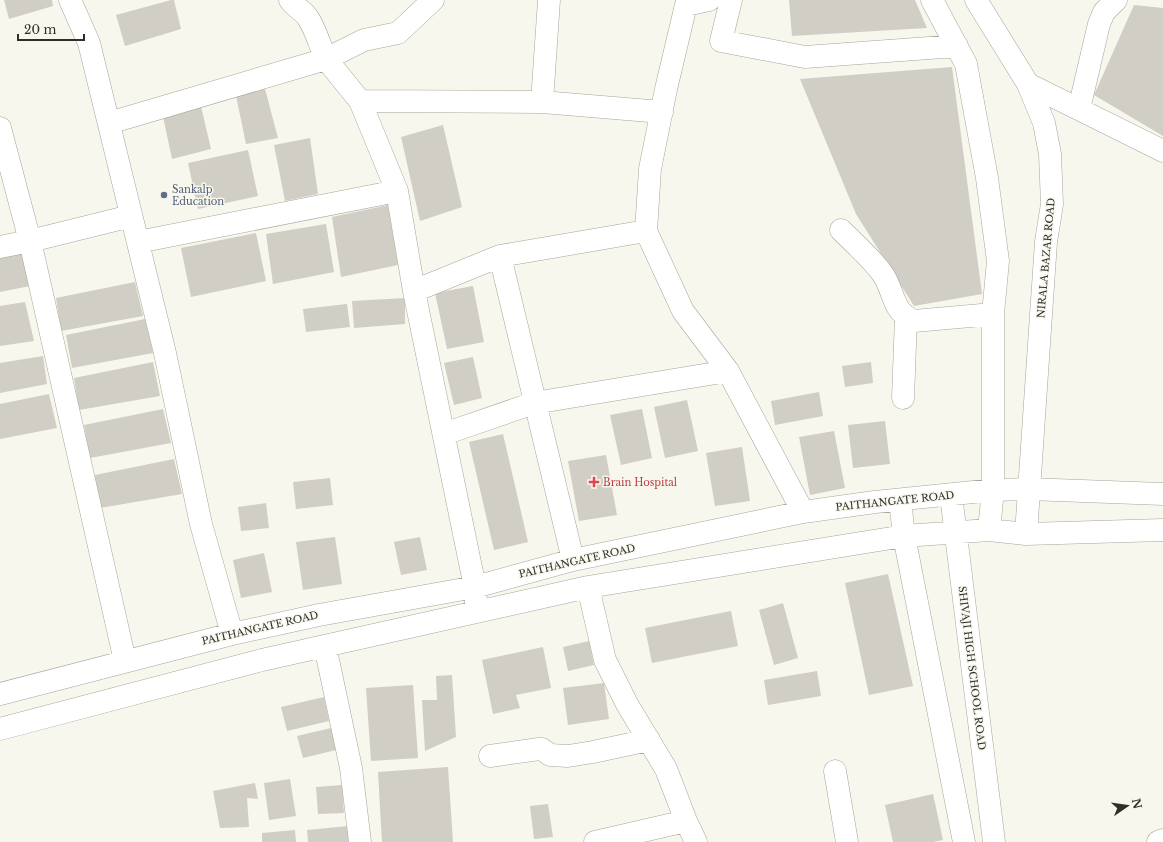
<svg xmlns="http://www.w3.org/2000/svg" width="1163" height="842" viewBox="0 0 1163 842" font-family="'Libre Baskerville',serif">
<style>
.building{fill:#d0cec5}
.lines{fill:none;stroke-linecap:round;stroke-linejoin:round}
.minor-casing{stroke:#a6a59c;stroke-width:23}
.minor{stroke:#fff;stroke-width:22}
.service-dot{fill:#5c6f8a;stroke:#f8f7ed;stroke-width:1.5}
.health-dot{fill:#e0444e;stroke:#f8f7ed;stroke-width:1.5}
.labels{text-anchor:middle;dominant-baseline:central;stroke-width:3;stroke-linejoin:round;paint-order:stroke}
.service-label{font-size:10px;fill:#4e5e75;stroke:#f8f7ed;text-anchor:start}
.street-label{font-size:10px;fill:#2f2e2b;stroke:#f8f7ed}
.health-label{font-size:10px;fill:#be3a42;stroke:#f8f7ed;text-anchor:start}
</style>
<rect width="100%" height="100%" fill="#f8f7ed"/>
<!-- building -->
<path class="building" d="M4,0h48l1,6 -44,13z
M171,0h3l7,29 -56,17 -9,-31z
M789,0h126l12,28 -135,8z
M1134,5l29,3v128l-69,-41z
M952,67l30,227 -68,12 -58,-92 -56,-135z
M264,85l14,53 -32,6 -11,-53z
M200,102l11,47 -39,10 -10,-47z
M443,125l19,82 -42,14 -19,-84z
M310,138l8,56 -33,7 -11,-56z
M248,150l10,46 -60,13 -10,-46z
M388,205l10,60 -57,12 -9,-60z
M326,224l8,48 -61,12 -7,-50z
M256,233l10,48 -75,16 -10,-49z
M23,252l7,34 -30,6v-35z
M135,282l8,34 -82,15 -5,-33z
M473,286l11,56 -37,7 -12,-56z
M405,298v26l-51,4 -2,-27z
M25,302l9,39 -34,5v-40z
M347,304l3,23 -44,5 -3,-23z
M145,319l8,34 -81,15 -6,-33z
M43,356l4,28 -47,9v-30z
M473,357l9,41 -28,7 -10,-42z
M153,362l7,34 -81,14 -5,-32z
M871,362l2,21 -28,4 -3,-21z
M819,392l4,24 -48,9 -4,-24z
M49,394l8,34 -57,11v-35z
M687,400l11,51 -33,7 -11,-51z
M163,409l8,34 -81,15 -6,-33z
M642,409l10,49 -31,7 -11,-50z
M885,421l5,43 -37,4 -5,-43z
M834,431l11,57 -35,7 -11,-58z
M503,434l25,108 -34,8 -25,-108z
M742,447l8,54 -35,5 -9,-53z
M606,455l11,60 -38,6 -11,-60z
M174,459l8,35 -82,14 -5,-33z
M330,478l3,27 -37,4 -3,-27z
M266,503l3,25 -28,3 -3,-24z
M335,537l7,47 -39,6 -7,-48z
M420,537l7,33 -26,5 -7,-33z
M264,553l8,39 -31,6 -8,-38z
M888,574l25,112 -44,9 -24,-112z
M783,603l15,55 -24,7 -15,-55z
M731,611l7,35 -86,17 -7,-35z
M589,641l5,24 -26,6 -5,-24z
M543,647l8,41 -35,7 4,13 -27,6 -11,-54z
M817,671l4,25 -53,9 -4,-25z
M452,675l4,62 -31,14 -3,-51h15l-1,-24z
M604,683l5,36 -41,6 -5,-37z
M413,685l5,73 -47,3 -5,-73z
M324,697l5,24 -42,10 -6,-24z
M331,728l5,22 -33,8 -6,-22z
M448,767l5,75h-71l-4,-70z
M290,779l6,37 -27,4 -5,-37z
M255,783l3,16 -11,-1 2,29 -29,1 -7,-37z
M342,785l2,28 -26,1 -2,-27z
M933,794l10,46 -10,2h-40l-8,-37z
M548,804l5,33 -19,2 -4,-33z
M349,826l2,16h-43l-1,-12z
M295,830l1,12h-34v-9z"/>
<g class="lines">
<defs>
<path id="minor" d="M70,0l19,43 76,310 36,171 31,110
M290,0c5,8 13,10 18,18 8,12 12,28 18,41l38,-19 34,-7 35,-33
M709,0l-23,5 -20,84 -16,80 -4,62 37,80 45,60 75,141
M731,0l-10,41 84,16 152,-11
M932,0l34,64 21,114 11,83 -5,53v176l-4,40
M976,0l52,84 16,39 6,31 2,50 -6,38 -20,292
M1028,84l135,67
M360,101l182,1 7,-102
M542,102l120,10
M1079,109l20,-85 5,-12 12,-12
M109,123l217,-64 34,42 37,90 17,100 61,296 1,15
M0,128l30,113 95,420
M841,230c14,14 29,27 41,43 13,18 9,38 32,48l79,-7
M138,242l259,-51
M0,247l30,-6 101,-25
M500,256l73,304
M414,291l86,-35 146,-25
M903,398l3,-81
M444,434l90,-31 194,-32
M951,495l43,347
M900,500l4,36 60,306
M588,587l17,73 22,44 39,65 20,52 -91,21
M325,646l26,122 9,74
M0,694l232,-60 87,-19 156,-28 98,-27 230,-48 72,-10 118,-12 35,-1 135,5
M0,729l262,-69 326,-73 316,-51 85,-6 37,4 137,-4
M490,756l49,-7h3l8,6 18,1 25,-4 56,-12
M835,771l12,71
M686,821l10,21
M1158,842l5,-2"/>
</defs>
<!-- minor casing -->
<use href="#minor" class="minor-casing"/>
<!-- minor -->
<use href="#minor" class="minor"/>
</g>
<!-- markers -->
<circle class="service-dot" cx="164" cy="195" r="4"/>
<path class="health-dot" d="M592 476h4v4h4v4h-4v4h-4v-4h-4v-4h4z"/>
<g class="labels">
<!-- service labels -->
<g class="service-label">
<text x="172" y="189">Sankalp<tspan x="172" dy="12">Education</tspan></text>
</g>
<!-- street labels -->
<g class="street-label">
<text transform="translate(1046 258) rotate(-85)">NIRALA BAZAR ROAD</text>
<text transform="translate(895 501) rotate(-6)">PAITHANGATE ROAD</text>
<text transform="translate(577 561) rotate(-13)">PAITHANGATE ROAD</text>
<text transform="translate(260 628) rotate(-13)">PAITHANGATE ROAD</text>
<text transform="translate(972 668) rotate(83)">SHIVAJI HIGH SCHOOL ROAD</text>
</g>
<!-- health labels -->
<g class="health-label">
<text x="603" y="482">Brain Hospital</text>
</g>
</g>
<!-- north arrow -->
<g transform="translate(1127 806) rotate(77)" stroke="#f8f7ed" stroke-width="3" paint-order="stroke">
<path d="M0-3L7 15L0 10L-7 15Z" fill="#2f2e2b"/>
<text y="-6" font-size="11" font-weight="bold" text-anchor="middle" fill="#2f2e2b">N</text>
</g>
<!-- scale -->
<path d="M18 34v6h66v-6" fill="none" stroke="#2f2e2b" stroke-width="2"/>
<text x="24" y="34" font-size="12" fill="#2f2e2b" stroke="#f8f7ed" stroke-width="3" paint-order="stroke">20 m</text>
</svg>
